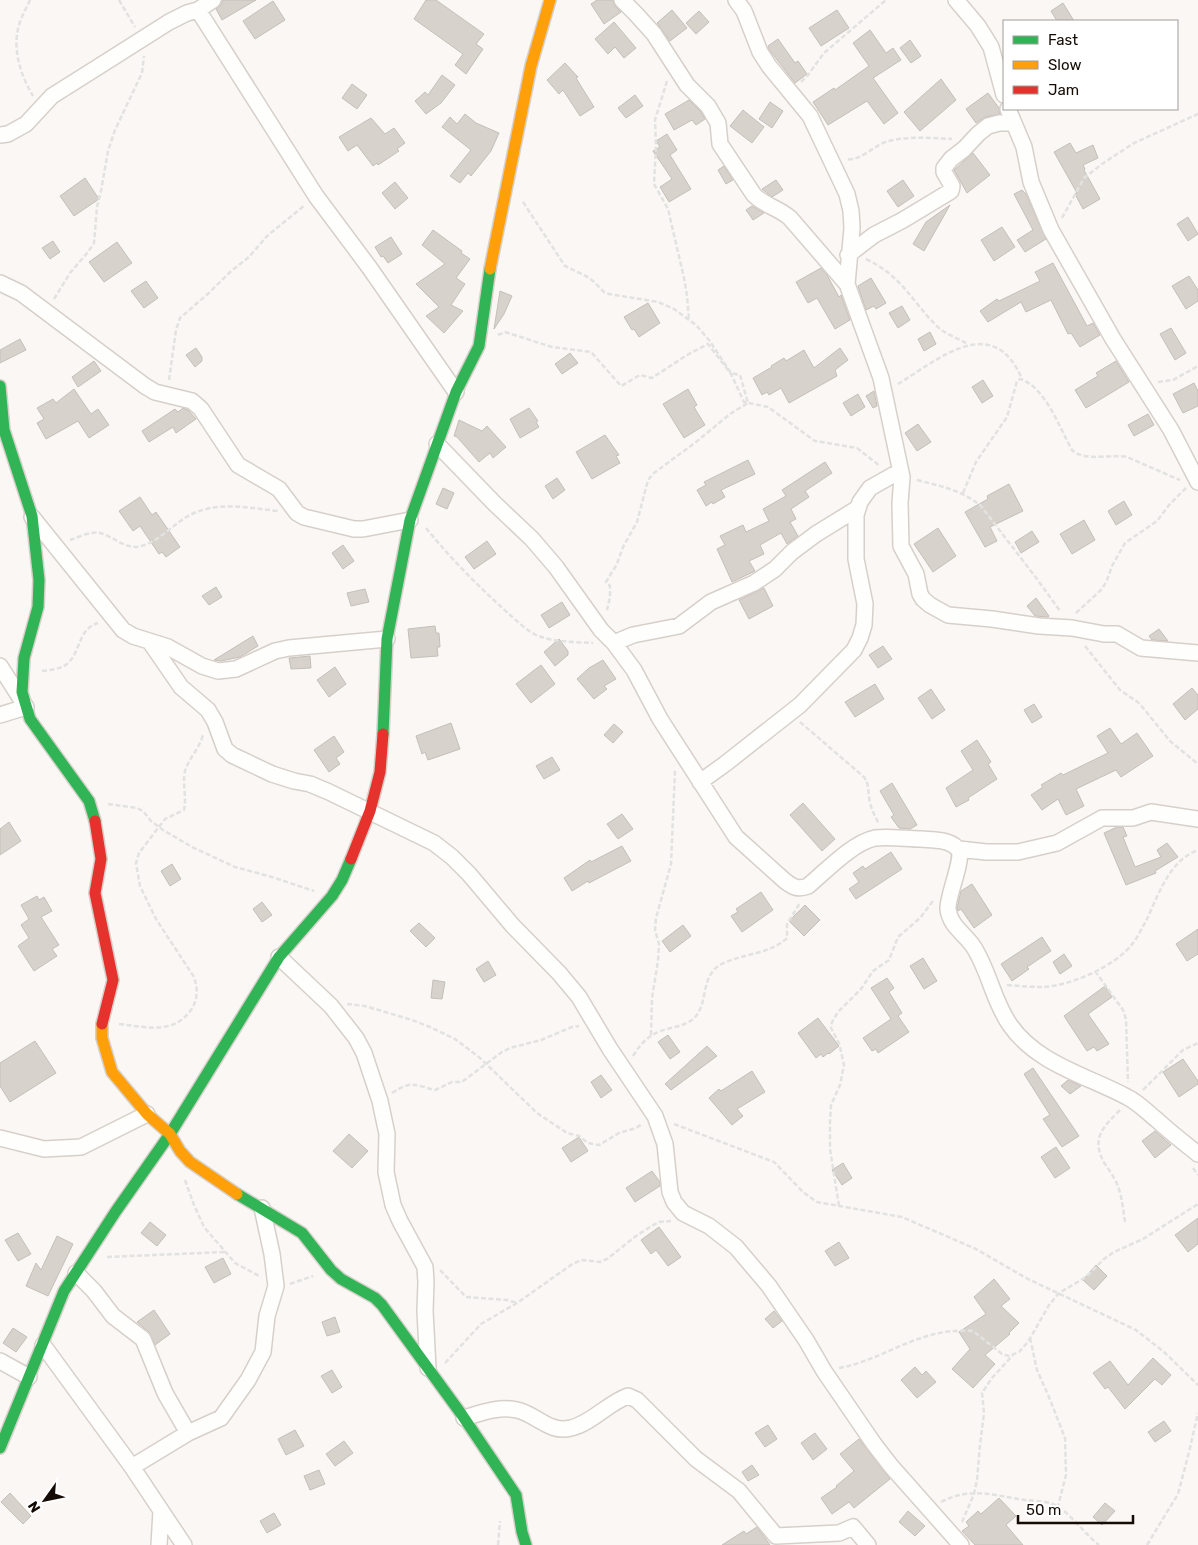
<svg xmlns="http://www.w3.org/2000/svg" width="1198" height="1545" viewBox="0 0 1198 1545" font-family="Rubik,sans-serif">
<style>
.building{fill:#d8d2cc;stroke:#c5bfb9}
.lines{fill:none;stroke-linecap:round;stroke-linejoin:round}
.street-casing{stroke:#d7d0ca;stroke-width:18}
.fast-casing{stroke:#d7d0ca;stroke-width:14}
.slow-casing{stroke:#d7d0ca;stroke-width:14}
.jam-casing{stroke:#d7d0ca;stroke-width:14}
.path{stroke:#e2e2e0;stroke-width:2.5;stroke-dasharray:5 2.5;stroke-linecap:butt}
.street{stroke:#fefefd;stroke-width:15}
.fast{stroke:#30b455;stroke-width:11}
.slow{stroke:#ff9f0a;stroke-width:11}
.jam{stroke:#e5322d;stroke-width:11}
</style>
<rect width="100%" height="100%" fill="#faf7f4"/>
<!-- building -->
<path class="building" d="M223,0h33l-34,20 -6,-11 5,-4z
M426,0h10l48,34 -8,10 7,5 -17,25 -11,-9 8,-11 -49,-35z
M597,0h16l2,6 6,6 -17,12 -13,-20z
M273,1l12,19 -30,19 -12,-18z
M1063,3l11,18h-17l-6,-10z
M672,10l15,18 -17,13 -13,-18z
M837,10l12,18 -28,18 -12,-18z
M699,11l10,11 -13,12 -10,-11z
M614,22l22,26 -12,10 -9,-11 -7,7 -13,-15z
M870,30l16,23 7,-5 8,12 -28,18 25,35 -14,11 -17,-23 -39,24 -15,-23 21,-14 1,2 34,-24 -16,-23z
M778,39l17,24 3,-2 9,13 -12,9 -27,-35v-2z
M910,40l11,16 -10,7 -11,-15z
M565,63l13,14 -2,1 18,29 -14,9 -17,-26 -4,4 -12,-14z
M442,75l13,10 -14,18 -15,11 -11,-13 10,-9 3,3z
M941,79l15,21 -36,31 -16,-19z
M352,84l15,11 -10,14 -15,-11z
M988,93l11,15 1,6 -15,3 -9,6 -10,-14z
M635,95l8,11 -17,12 -8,-10z
M689,100l12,12 4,7 -9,6 -4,-5 -18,10 -9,-16z
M770,102l13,9 -11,17 -13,-9z
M743,110l21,17 -12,16 -22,-17z
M465,114l11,9 23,10 -8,18 -20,25 -3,-3 -8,10 -10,-7 21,-26 -29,-23 8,-10 7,7z
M371,118l14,16 9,-6 11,15 -8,6 2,2 -21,14 -1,-2 -4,3 -16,-21 -9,6 -9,-14z
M667,134l10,16 -7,5 21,34 -22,13 -9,-15 12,-8 -19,-28 7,-4 -4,-6z
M1070,143l6,10 17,-8 5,13 -15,7 2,4 -1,1 16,29 -17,10 -8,-15 2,-1 -23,-41z
M973,153l17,22 -23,18 -13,-23z
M724,166l9,14 -7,4 -8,-14z
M85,178l14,21 -25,17 -14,-20z
M776,180l7,10 -11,7 -10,-8z
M903,180l11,16 -16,11 -11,-16z
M395,182l13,16 -13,11 -13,-16z
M1022,190l4,4 20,45 -21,13 -8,-12 16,-10 -19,-36z
M950,205l-26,46 -11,-7 13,-22z
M752,206l12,7 -11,7 -7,-10z
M1188,217l10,17 -10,7 -11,-17z
M1002,227l13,20 -21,14 -13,-21z
M433,230l29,21 -1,2 9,6 -14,19 9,6 -14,21 12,6 -19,22 -18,-17 13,-9 -23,-23 29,-20 -23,-19z
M391,237l11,17 -14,9 -5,-7 -2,1 -6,-10z
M53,241l7,11 -10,7 -8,-11z
M117,242l15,21 -28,19 -15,-20z
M1053,263l34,63 6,-3 7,12 -20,12 -9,-14 -3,1 -17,-34 -25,12 -5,-10 -33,20 -8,-11 17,-12 2,2 41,-20 -5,-9z
M821,268l6,7 12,22 2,-2 9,25 -15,9 -18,-31 -9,5 -12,-21z
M1189,276l9,14v11l-12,8 -14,-23z
M871,278l15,25 -10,6 -2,-3 -8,4 -8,-24z
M146,281l12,17 -14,10 -13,-17z
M500,291l12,5 -8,18 -10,15z
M648,303l12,20 -21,14 -5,-8 -2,1 -8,-13z
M902,306l8,14 -12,8 -9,-15z
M1171,328l15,25 -11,7 -15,-26z
M930,332l6,12 -12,7 -6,-12z
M20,339l6,11 -26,13v-13z
M196,348l6,9v4l-7,6 -9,-12z
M840,348l8,12 -13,10 2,6 -48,27 -8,-15 -12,7 -2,-3 -5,3 -9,-17 19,-11 -1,-1 13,-8 2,3 18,-11 10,18z
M570,353l8,10 -16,11 -7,-10z
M94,361l7,10 -23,16 -6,-10z
M1116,361l13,21 -43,26 -11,-18 23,-14 -2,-3z
M983,380l10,16 -11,7 -10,-16z
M1194,383l4,8v15l-15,7 -10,-19z
M74,389l17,25 7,-5 11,16 -20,13 -11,-17 -32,18 -9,-16 7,-4 -7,-11 16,-9 3,4z
M688,389l9,16 -3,2 11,18 -21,13 -21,-34z
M874,391l3,15 -4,2 -7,-12z
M858,394l7,13 -14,9 -8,-13z
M183,408l5,2 8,9 -20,14 -3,-6 -24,15 -7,-11 33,-22 3,3z
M529,408l9,13 -2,1 3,5 -19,11 -10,-19z
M1148,414l6,11 -20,11 -6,-11z
M459,420l23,11 5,-5 19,21 -13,11 -3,-5 -11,9 -22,-25 -3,-1z
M918,424l13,18 -14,9 -12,-18z
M605,435l14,20 -3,1 4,7 -28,16 -16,-27z
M748,460l7,14 -34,16 4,7 -12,7 -1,-2 -6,4 -9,-16 9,-5 -2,-3z
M825,462l7,11 -27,18 4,6 -18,12 5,10 -6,3 8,14 -11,8 -6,-11 -21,12 4,9 -15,7 6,10 -23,11 -15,-33 8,-4 -5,-9 23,-11 3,7 23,-11 -6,-12 23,-13 -4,-6z
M557,478l8,12 -12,9 -8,-13z
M1009,484l14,27 -33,16 7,14 -12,6 -20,-35 23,-13 -1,-3z
M443,488l11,5 -7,16 -11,-5z
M140,497l12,18 4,-3 24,35 -14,10 -4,-5 -3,2 -19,-28 -7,5 -14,-20z
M1124,501l8,14 -16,10 -8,-14z
M1084,520l11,20 -23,14 -12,-20z
M938,528l18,28 -23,16 -19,-28z
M1032,531l7,11 -18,11 -6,-11z
M487,541l9,13 -22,15 -9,-12z
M343,545l11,16 -11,8 -11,-16z
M216,587l6,10 -13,8 -7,-9z
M764,588l9,18 -24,13 -10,-19z
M365,589l4,13 -18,4 -4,-13z
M1036,598l13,18 -1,1 -13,-1 -8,-10z
M562,602l8,13 -21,13 -8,-13z
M435,626l1,7h3l1,14h-3l1,9 -27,2 -3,-29z
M1159,629l9,12 -16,-1 -3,-4z
M253,636l5,10 -18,11 -19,4 -7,-1z
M559,639l9,12v4l-13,11 -11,-14z
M883,646l9,13 -14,9 -9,-13z
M310,656l1,12 -20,1 -2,-11z
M603,660l13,19 -12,7 3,3 -13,10 -17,-20 12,-11z
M541,665l14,19 -24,19 -15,-19z
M335,667l11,17 -17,13 -12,-17z
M875,684l9,15 -29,18 -10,-15z
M1192,688l6,7v14l-13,11 -12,-16z
M931,689l14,21 -13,9 -14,-21z
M1034,704l8,13 -10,6 -8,-13z
M451,723l9,26 -32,11 -3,-8 -3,2 -6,-18z
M614,724l9,8 -10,11 -9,-8z
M1110,728l11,16 16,-11 16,23 -32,21 -5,-7 -40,19 8,17 -18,9 -8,-16 -16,11 -11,-15 12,-8 -2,-2 20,-12 2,2 45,-22 -11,-17z
M334,736l10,16 -8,6 4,6 -11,8 -15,-22z
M977,740l14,22 -3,2 9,15 -29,19 1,2 -13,7 -10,-19 27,-18 -12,-19z
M552,757l8,13 -16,9 -8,-13z
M892,783l25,42 -7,4 -11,-1 -8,-11 3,-2 -14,-24z
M803,803l32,36 -13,12 -32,-36z
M622,814l11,15 -15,10 -11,-15z
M9,822l12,19 -21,14v-26z
M1117,827h6l4,9 -4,1 12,30 26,-10 -4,-7 10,-7 11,14 -23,14 1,2 -30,12 -22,-52z
M622,846l9,15 -42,22 -1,-2 -16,10 -8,-13 26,-18 1,2z
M891,852l11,17 -46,30 -7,-10 10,-7 -6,-9 10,-7 2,3z
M172,864l9,15 -11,7 -9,-15z
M972,884l20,31 -18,13 -13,-19 -3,2 -1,-3 4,-17z
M761,892l12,18 -31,22 -11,-16 7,-4 -2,-3z
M37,896l2,4 5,-3 8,14 -11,6 18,28 -7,4 5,7 -23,15 -16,-25 11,-8 -8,-13 8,-6 -8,-14z
M262,902l10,13 -10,7 -9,-13z
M805,905l15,15 -16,16 -15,-15z
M419,923l16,15 -9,9 -16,-16z
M683,925l8,11 -21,16 -8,-11z
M1198,929v25l-11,7 -11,-17z
M1042,937l9,14 -24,16 2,2 -17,12 -11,-17z
M1064,954l8,12 -12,8 -7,-12z
M923,958l14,23 -13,8 -14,-23z
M488,961l8,14 -12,7 -8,-13z
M887,978l7,10 -5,4 13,21 -4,3 11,16 -31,21 -2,-4 -4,2 -9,-13 28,-19 -20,-31z
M433,980l12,2 -3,17 -11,-1z
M1105,986l7,11 -24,17 21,30 -12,7 -3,-4 -7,4 -23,-35z
M818,1018l21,28 -10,8 -1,-1 -5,4 -2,-3 -5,4 -18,-25z
M668,1035l12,17 -10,7 -12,-17z
M35,1041l21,32 -46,29 -10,-16v-23z
M707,1046l10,10 -46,34 -6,-6z
M1183,1059l15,22v3l-19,13 -16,-25z
M1033,1068l46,68 -17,11 -19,-28 7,-4 -26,-41z
M752,1071l13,21 -28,17 6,7 -11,9 -23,-27 10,-9 2,2z
M601,1075l11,15 -11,8 -10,-16z
M1068,1080l13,6 -11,8 -9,-8z
M1155,1131l16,14 -16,13 -13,-17z
M349,1134l19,17 -16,17 -19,-17z
M579,1137l9,14 -17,11 -9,-14z
M1056,1147l14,21 -15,10 -14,-21z
M843,1163l9,15 -10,7 -10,-15z
M652,1171l8,11v4l-25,16 -9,-14z
M1198,1218v26l-10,8 -13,-17z
M150,1222l16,13 -9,11 -16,-13z
M659,1227l22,30 -13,9 -12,-16 -5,4 -10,-14z
M18,1233l13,21 -13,7 -13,-21z
M57,1236l16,8 -25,52 -22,-10 10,-23 5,7z
M839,1242l10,16 -14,8 -10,-15z
M223,1258l8,16 -17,9 -9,-16z
M1096,1265l11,11 -13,14 -11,-10z
M994,1279l16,20 -9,7 18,17 -10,10 1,1 -25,21 10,9 -22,24 -21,-19 18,-20 -11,-17 27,-18 -12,-17z
M154,1310l16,24 -15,11 -6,-13 -12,-10z
M774,1311l8,10 -9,7 -8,-9z
M335,1317l5,15 -13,4 -5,-14z
M13,1328l14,9 -11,15 -13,-9z
M1153,1358l18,17 -9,10 -7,-6 -30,30 -17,-22 -3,2 -12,-16 17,-12 18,24z
M915,1367l7,8 4,-4 10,11 -19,16 -16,-18z
M332,1370l10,17 -10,6 -11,-17z
M1164,1421l7,10 -16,11 -7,-10z
M768,1425l9,14 -12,8 -10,-14z
M295,1430l9,16 -18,9 -8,-16z
M815,1433l12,16 -14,11 -12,-17z
M859,1439l31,40 -36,29 -5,-6 -17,12 -11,-16 16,-11 -1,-1 18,-15 -14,-17z
M344,1441l9,12 -18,13 -9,-12z
M752,1465l7,10 -11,6 -6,-9z
M319,1470l6,14 -15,6 -6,-14z
M10,1493l21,23 -8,8 -22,-22z
M999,1498l17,18 -10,9 17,20h-48l-13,-14 7,-5 -3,-4 12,-11 3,3z
M1105,1503l10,8 -13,14 -9,-8z
M908,1511l17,15 -10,10 -16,-14z
M274,1513l7,12 -14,8 -7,-12z
M757,1527l13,18h-48l22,-14 2,3z"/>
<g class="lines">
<defs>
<path id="street" d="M622,0l14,14 18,20 33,51 21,21 10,17 2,21 34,51c11,11 25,13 36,23l57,66
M736,0l8,11 16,41 9,14 41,50 37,78 4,17 1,17 -5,56 34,94 21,99 -2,26 1,43 15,28 4,20 3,5 7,6 18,10 44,4 47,7 33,2 32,6h13l24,14 57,5
M956,0l22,26 13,21 13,48
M198,10l118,186 53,71 87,125
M1008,109l16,38 7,35 20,48 62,109 58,91 27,52
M0,135l8,-1 18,-10 26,-28 46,-29 71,-45 18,-9 11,-3 15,-10
M848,255l26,-20 29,-15 48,-29 1,-5 -8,-14v-4l7,-9 13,-10 14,-15 10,-8 11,-3h13
M0,283l21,10 124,93 10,6 37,9 9,8 37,56 41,24 18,24 7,4 50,12h9l47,-9
M437,444l58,60 37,35 24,28 45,63 13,13 20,27 26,49 76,118 49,44c8,6 13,9 23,5 18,-15 44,-43 67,-48 14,-2 32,1 46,1 11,1 27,0 36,9 9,8 -10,47 -9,61 2,17 16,24 25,37 16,24 20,55 37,79 27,39 78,51 117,72 12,6 20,15 30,23 13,12 27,23 41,34
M32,517l91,113 10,6 35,11 34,19 16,5 18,-2 39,-18 14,-3 98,-9
M150,642l31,45 27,23 7,12 10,27 7,6 40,19 22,7 16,3 19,8 105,51 18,14 17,17 43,51 47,48 20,24 31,52 45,67 10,28 5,48 4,10 9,11 26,13 27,21 33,39 37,54 18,31 50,73 17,22 70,79
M614,643l19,-8 46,-9 32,-24 43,-19 21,-14 17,-17 24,-18 42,-26
M0,666l26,41 -26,8
M700,782l25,-18 75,-59 54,-55 6,-12 4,-13 1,-21 -9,-45v-44l4,-13 10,-14 23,-13
M959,849l27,3h32l39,-9 45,-25h31l18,-6 47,7
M279,957l52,49 25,32 8,15 16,48 7,33 -1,38 7,33 7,16 25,46 1,15 -1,29 3,57
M0,1138l44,11 37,-2 66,-33
M76,1273l18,18 19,25 30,23 22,54 23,40
M43,1345l89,122 52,78
M0,1361l29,16
M464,1418c17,-5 35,-12 53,-8 19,4 33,24 54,18 21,-5 37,-25 57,-32l9,4 59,59 43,32 37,45 63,-3 14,-6 15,18
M132,1467l56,-34 33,-15 27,-38 15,-28 4,-36 9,-30 -4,-32 -10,-46
M159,1545l2,-34"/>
<path id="fast" d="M0,386l4,44 28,86 7,64 -1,27 -14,51 -2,34 8,27 59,82 6,20
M383,734l4,-95 23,-119 46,-128 23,-46 11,-77
M237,1194l65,39 29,37 10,9 34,19 7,7 80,110 54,80 6,37 4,13
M0,1448l64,-157 52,-80 54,-77 109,-177 53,-61 10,-16 9,-21"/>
<path id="slow" d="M490,269l41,-203 19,-66
M102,1024v14l10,34 35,42 23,20 10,17 10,11 47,32"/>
<path id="jam" d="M95,821l6,38 -6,34 18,87 -11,44
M351,859l19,-48 10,-39 3,-38"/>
</defs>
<!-- street casing -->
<use href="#street" class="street-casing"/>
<!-- fast casing -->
<use href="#fast" class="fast-casing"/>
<!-- slow casing -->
<use href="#slow" class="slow-casing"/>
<!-- jam casing -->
<use href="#jam" class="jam-casing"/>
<!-- path -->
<path class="path" d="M30,0c-4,9 -10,19 -12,29 -5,23 3,47 15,67
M119,0l16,27
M667,81l-12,39 1,26 -2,38 14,25 16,69 3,18 2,24
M801,82l7,-7 16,-22 62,-53
M848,159c13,2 27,-15 41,-18 21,-5 42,-3 63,-2
M523,202l42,64 21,10 7,5 11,11 5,2 49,8 16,7 22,16 13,15 22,33 9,2 8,28 -18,11 -34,28 -42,31 -6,7 -11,42 -14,25 -6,17 -11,18 4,4v11l-3,13
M1062,218l22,-40 18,-14 32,-21 64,-29
M866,259c38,18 46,44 74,70 8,6 19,10 28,15
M54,299l16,-26 18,-21 6,-9 3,-36 4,-16 7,-40 7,-21 27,-57 2,-17
M498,335l7,-3 47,15 39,5 30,34 19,-11 12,3 35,-23 21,-11 23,30 13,28 24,5 47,34 42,7 23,18
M169,380l7,-50 4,-12 30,-26 20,-20 19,-15 18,-21 38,-31
M1158,382l15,-2 25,-14
M898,384c41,-25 95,-73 124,-5
M917,480c23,6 45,10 64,26l56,73 23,32
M963,493l13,-31 31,-45 10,-36 3,-2c25,7 40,50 52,71 12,12 39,4 55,7l53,23
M426,528c25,31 53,59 83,86 8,7 17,16 27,21 16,7 39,7 57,8
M70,540c9,-3 21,-9 30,-7 12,3 23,14 36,14 21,-2 37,-24 56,-33 28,-13 56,-6 86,-3
M1076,613l26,-24 5,-9 5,-14 13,-23 32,-22 12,-16 17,-17
M1085,646l35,44 19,13 31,38 28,23
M42,671c8,-1 20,-2 26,-8 13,-12 10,-34 30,-40
M800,722l64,55c5,7 4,12 5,20 1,9 5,18 10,27
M108,804l29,4 6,3 8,10 12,9 29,17 43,20 37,10 42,14
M1095,971l28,39 3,9 2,63
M1007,985c12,1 24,2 35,2 29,-1 74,-21 91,-44 5,-6 8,-14 12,-20 13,-26 23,-62 53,-73
M347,1004l18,2 47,14 18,7 25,12 25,19 57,55 30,20 12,3 9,7 11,2 20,-12 17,-5 6,-4
M119,1024c27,3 54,11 72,-14 7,-11 7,-21 3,-33l-38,-58 -16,-33 -4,-23 3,-10 26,-34 19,-9c3,-13 -2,-26 1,-39 4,-13 14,-22 18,-36
M651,1035l1,-37 6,-37 1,-17 -4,-14 1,-12 15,-54 4,-94
M633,1056c5,-8 10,-15 18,-20 13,-10 34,-7 45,-20 12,-15 5,-40 24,-51 22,-12 49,-10 67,-27v-14l13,-21
M1143,1090l40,-40 15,-7
M392,1093c20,-13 22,-8 43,-3l17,-8h10l40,-30 8,-4 31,-8 31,-13 7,-1
M1120,1110c-17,17 -30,29 -15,54 4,6 9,13 12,20 5,12 6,25 8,38
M674,1124l100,38 29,30 14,10 85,15 74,32 52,30 108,51 28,22 34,33
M1193,1168l5,7
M185,1180l9,25 10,22 31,36 26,14
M839,1206l-9,-57v-27l1,-17 9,-20 4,-20 -5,-22 -8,-15 1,-6 6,-10 23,-23 12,-18 16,-11 9,-23 22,-19 13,-17
M107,1257l118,-5
M440,1270l26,27 41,3 10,3
M290,1284l23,-8
M1030,1338l7,32 12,27 16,41 1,37 -8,31
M445,1363l36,-39 36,-21 54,-38 10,-5 19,2 7,-3 29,-23 14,-9 9,-5 12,-1
M839,1368c40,-7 73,-34 115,-37 6,0 13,-1 19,0l29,23 7,2 10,-4 9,-10 21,-37 10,-12 27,-16 18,-18 10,-7 29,-13 55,-35
M941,1502c31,-16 54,-6 84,-2 11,1 25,1 34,7 15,11 26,27 40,38
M962,1522l12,-28 3,-14 3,-35 4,-32 -2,-20 10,-15 21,-23
M498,1545l2,-24
M1147,1545l31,-51 11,-42 9,-39"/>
<!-- street -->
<use href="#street" class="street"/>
<!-- fast -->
<use href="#fast" class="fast"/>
<!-- slow -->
<use href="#slow" class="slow"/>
<!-- jam -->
<use href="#jam" class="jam"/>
</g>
<!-- legend -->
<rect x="1003" y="20" width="175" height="90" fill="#ffffff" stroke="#a19d9b"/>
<rect x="1013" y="36" width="25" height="8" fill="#30b455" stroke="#a19d9b"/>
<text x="1048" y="45" font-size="15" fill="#140b04">Fast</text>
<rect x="1013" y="61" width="25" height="8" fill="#ff9f0a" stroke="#a19d9b"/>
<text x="1048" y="70" font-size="15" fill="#140b04">Slow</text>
<rect x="1013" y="86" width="25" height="8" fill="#e5322d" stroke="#a19d9b"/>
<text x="1048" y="95" font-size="15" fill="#140b04">Jam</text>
<!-- north arrow -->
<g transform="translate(45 1500) rotate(237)" stroke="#ffffff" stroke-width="4" paint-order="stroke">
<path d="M0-4L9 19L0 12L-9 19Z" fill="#140b04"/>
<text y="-8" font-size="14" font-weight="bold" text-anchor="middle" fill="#140b04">N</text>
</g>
<!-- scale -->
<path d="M1018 1515v8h115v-8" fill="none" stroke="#140b04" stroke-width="2.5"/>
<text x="1026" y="1515" font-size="15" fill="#140b04" stroke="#ffffff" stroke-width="4" paint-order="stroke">50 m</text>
</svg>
